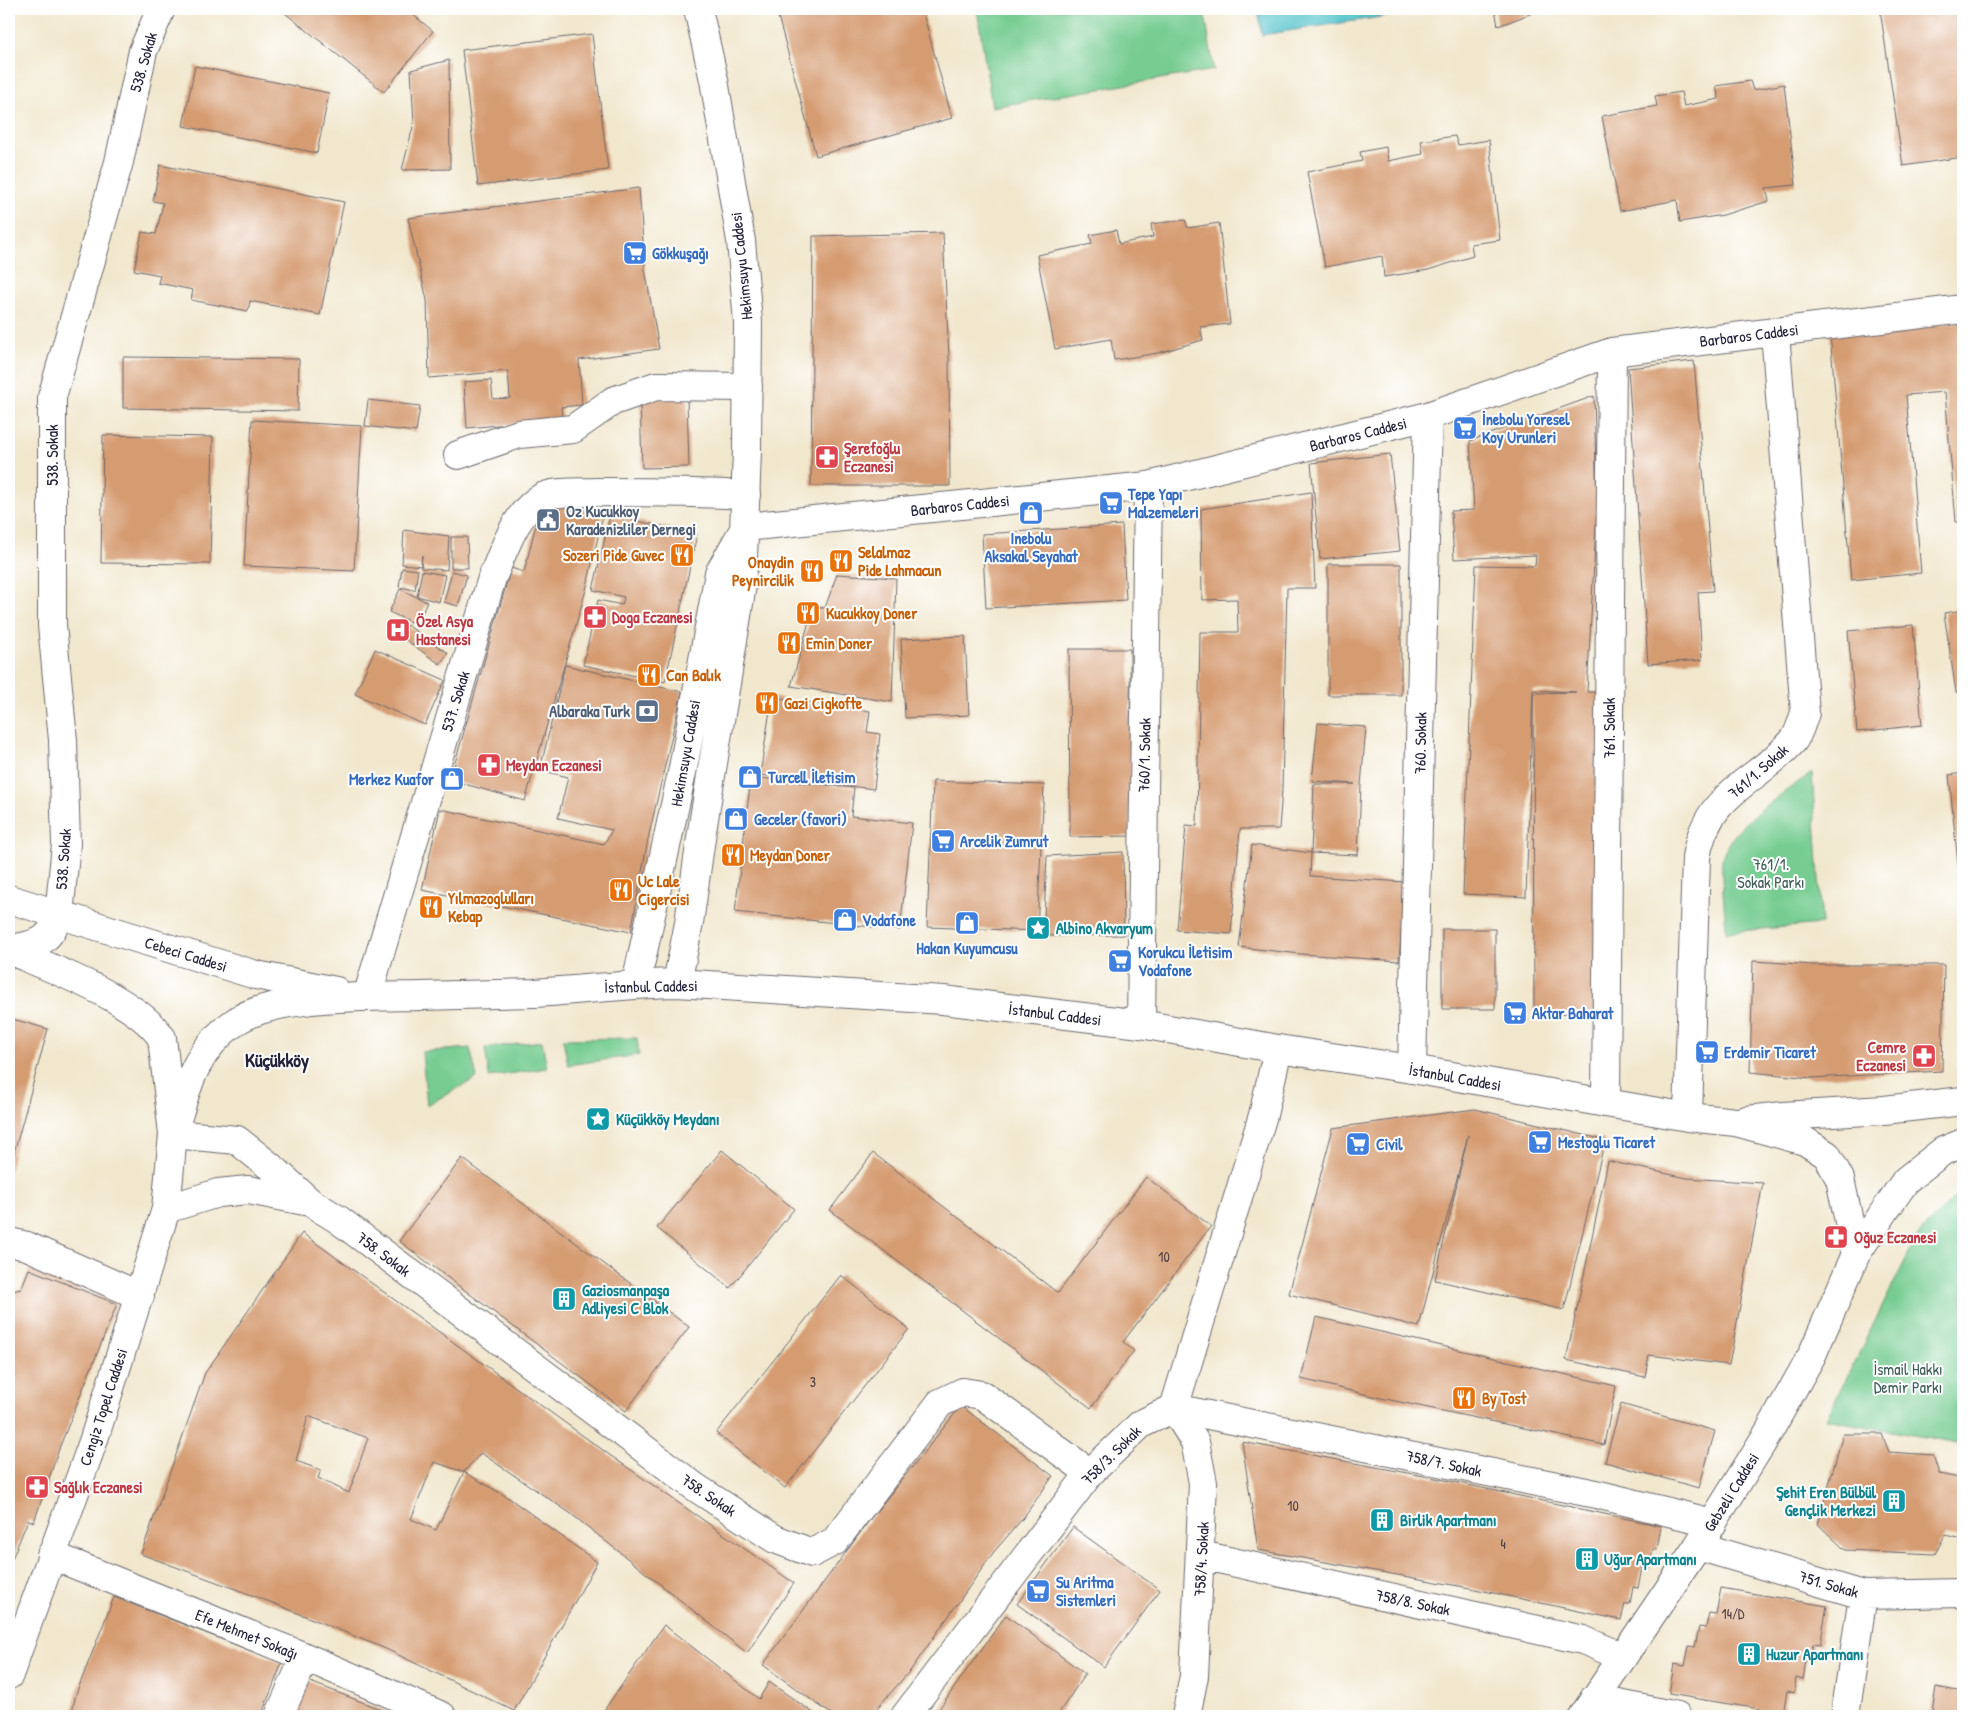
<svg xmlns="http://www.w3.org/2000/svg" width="1972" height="1725" viewBox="0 0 1972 1725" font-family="'Patrick Hand',sans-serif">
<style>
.green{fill:#76cc91;stroke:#4c7766}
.water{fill:#57c5cc;stroke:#3c7484}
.building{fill:#d59c72;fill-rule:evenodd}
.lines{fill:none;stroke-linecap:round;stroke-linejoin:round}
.minor-casing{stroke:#6a676e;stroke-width:30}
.major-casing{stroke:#6a676e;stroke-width:30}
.minor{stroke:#fff;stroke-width:28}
.major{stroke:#fff;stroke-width:28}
.labels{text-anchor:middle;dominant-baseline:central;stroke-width:4;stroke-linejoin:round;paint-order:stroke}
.number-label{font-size:14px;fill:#4f4049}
.street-label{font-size:16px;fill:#22223b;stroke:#fff}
.shop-label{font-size:16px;font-weight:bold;fill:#366cbe;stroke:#fff;text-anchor:start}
.health-label{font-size:16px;font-weight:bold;fill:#be3a42;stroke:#fff;text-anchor:start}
.service-label{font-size:16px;font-weight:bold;fill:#4e5e75;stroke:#fff;text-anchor:start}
.food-label{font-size:16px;font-weight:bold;fill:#c56008;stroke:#fff;text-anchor:start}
.park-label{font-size:16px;fill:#3f5e59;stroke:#fff}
.culture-label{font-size:16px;font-weight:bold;fill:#0d838f;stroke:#fff;text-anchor:start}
.quarter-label{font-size:19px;font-weight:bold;fill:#22223b;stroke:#fff}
</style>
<rect width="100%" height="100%" fill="#fff"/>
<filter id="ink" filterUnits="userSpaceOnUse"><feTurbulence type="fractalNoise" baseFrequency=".02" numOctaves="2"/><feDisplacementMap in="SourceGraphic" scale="10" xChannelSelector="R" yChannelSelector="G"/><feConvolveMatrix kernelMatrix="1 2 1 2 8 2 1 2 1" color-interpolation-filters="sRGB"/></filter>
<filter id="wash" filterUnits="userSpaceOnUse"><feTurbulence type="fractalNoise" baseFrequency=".0096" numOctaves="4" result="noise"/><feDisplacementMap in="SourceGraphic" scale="20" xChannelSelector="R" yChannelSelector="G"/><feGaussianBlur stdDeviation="1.12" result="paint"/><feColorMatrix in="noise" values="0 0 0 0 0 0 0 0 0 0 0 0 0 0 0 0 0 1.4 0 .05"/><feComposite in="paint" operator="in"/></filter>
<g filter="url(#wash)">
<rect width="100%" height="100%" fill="#f1e7cd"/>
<!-- green -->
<path class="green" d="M977,9h227l10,61 -222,37z
M1812,773l10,151 -96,8c0,-15 -7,-66 -3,-77 8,-28 64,-65 89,-82z
M637,1038l2,17 -71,10 -5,-26z
M542,1041l5,27 -58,9 -4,-29z
M470,1048l7,30 -50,27 -5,-53z
M1963,1189v255l-137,-25 93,-186z"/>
<!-- water -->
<path class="water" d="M1258,9h156v3l-152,23z"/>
<g id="blocks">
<!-- building -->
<path class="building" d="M280,9h126l27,22 -49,61z
M776,9h146l30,109 -136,38z
M1495,9h48l-45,17z
M1880,9h83v148l-60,9z
M592,34l16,136 -130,16 -16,-136z
M449,60l1,109 -48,1 12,-47 -3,-53z
M195,66l134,27 -12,60 -134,-27z
M1750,81l3,9 31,-6 12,101 -30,3 3,13 -46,14 -43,7 -3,-22 -57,11 -18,-95 55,-10 -2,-10 26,-4 3,14 35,-7 -3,-13z
M1455,136l3,9 31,-5 11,100 -29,4 2,12 -45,14 -44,7 -2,-21 -57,11 -18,-95 55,-11 -2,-9 26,-5 2,14 35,-7 -2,-13z
M160,165l184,37 -24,113 -70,-14 -2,10 -57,-11 2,-10 -35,-7 2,-8 -26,-5 8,-38 14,2 7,-31 -10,-2z
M639,188l6,81 14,80 -80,11 3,45 -21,2 1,12 -95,9 -3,-46 27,-2 2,19 17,-1 -2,-27 -79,7 -2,-78 -19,-82z
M1185,220l3,8 31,-5 11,101 -30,3 3,13 -45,13 -44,7 -3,-21 -56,10 -18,-94 55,-11 -2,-9 26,-5 3,14 34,-7 -2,-13z
M943,233l6,125 1,128h-139l2,-250z
M1963,322v200h-7l-11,-130 -39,3 15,178 -70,7 -21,-246z
M123,357l176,2 -1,52 -175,-3z
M1694,361l19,230 -15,1 4,68 -54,4 -20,-296z
M1594,396l3,110 -10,186h13l-4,322 -62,-1 -1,-320 43,-1 -43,-2 -7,207 -63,-3 13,-329 59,1 1,-11 -82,4 -3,-48 23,-1 -4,-69z
M687,398l2,69 -47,1 -2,-69z
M368,400l52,6 -4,26 -51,-6z
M252,420l110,6 -8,145 -110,-5z
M103,435l110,2 -3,127 -109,-1z
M1390,454l10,97 -80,8 -9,-96z
M1311,492l4,96h-28l-5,202 -3,39h-39l-9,105 -54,-4 9,-105 11,1 3,-194h38l-1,-33 -35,1 -1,-91z
M542,500l61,15 -17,75 -61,211 -75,-21 61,-212 13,4z
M610,515l87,19 -32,148 -82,-17 15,-65 24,5 2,-8 -31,-7z
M1122,525l4,75 -140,8 -4,-74z
M404,530l45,6 -2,34 -26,-2 1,-13 -1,11 -19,-2z
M451,537h16l1,31h-17z
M1328,564h73v131h-73z
M402,568l16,2 -3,20 -16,-3z
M422,571l23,4 -6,27 -22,-6z
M452,571l15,4 -9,31 -14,-4z
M837,574l59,4 -4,124 -101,-16 22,-79 12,1z
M400,589l27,13 -10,23 -28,-13z
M1963,610v84l-7,-2 -12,-79z
M407,625l41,28 -8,11 -40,-28z
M1913,625l9,100 -65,7 -9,-101z
M965,636l4,79 -64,3 -4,-79z
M375,649l70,31 -20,45 -70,-31z
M1069,649h61l1,187 -61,1z
M565,665l117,27 -34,147 -17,93 -209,-42 18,-81 164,35 8,-14 -54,-12 10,-41 -28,-7z
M772,697l98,14 -3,21 13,2 -6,55 -114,-14z
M1318,723l48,4 -5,58 -3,70 -47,-2 3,-69h41l-43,-3z
M1963,773v131h-1l-13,-129z
M751,777l103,11 -3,28 61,7 -12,107 -165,-18z
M933,781l111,4 -7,146 -110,-4z
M1252,845l59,8 -1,23 95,6 -6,79 -98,-7 -62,-7z
M1123,852l1,83 -81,1 4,-80z
M1442,929h53v80h-53z
M1753,961l61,4h130l-2,106 -131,7 -61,-6z
M9,1018l39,11 -39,142z
M1475,1109l130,31 -41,170 -129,-30 33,-145 -49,192 -130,-33 44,-166z
M722,1150l72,59 -64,79 -73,-60z
M873,1153l185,140 88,-116 65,49 -88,116 11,9 -43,57 -261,-198z
M462,1158l227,169 -63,84 -227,-170z
M1608,1161l79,17 76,5 -34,182 -80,-10 -4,22 -79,-17z
M302,1233l309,223 183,127 -47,70 -177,-140 -89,-60 -17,19 -30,-10 -23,57 25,11 28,-58 45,26 88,64 -83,149 -128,-62 -113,-46 -132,-49 64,-181zM308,1416l60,22 -19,55 -31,-15 3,-8 -25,-9z
M29,1269l88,35 -57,142 -26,76 -6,-2 -19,46v-274l12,-3z
M841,1275l68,54 -124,159 -69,-55z
M1316,1317l300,69 -12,59 -223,-47 -80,-19z
M1621,1404l94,27 -16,57 -94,-26z
M961,1406l92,70 -30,42 -30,35 -83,118 -40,45h-36l-71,-51 108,-147z
M1843,1434h39l7,18 44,3 6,19 24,5v60l-18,-4 -10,19 -90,-4 -27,-26z
M1242,1442l198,37 221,47 -4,24 -4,-1 -4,20 -7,-1 -4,20 -5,-1 -3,17h-5l-4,16 -151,-32 -212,-38z
M1073,1527l87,63 -56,77 -87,-63z
M1721,1588l106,18 -7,39 -7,-1 -3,17 -4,-1 -3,20 -7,-2 -2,15 -7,-2 -4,22 -114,-19 5,-30 11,2 4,-20 6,1 4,-20 7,1 3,-15 7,1z
M114,1597l168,66 -21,53h-190l5,-22z
M1006,1615l79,59 -28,42h-123z
M664,1625l95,74 10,-17 49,34h-218z
M308,1681l82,32 -2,3h-94z
M1936,1687l27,5v24h-32z"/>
</g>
</g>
<g filter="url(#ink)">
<use href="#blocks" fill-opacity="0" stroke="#6a676e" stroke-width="1"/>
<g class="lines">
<defs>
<path id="minor" d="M458,455l61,-21 54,-5 40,-28 43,-15 92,1
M745,527l403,-41 280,-70 184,-64 351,-43
M59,915l7,-71 -3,-104 -11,-115v-228l67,-235 24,-111 18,-42
M367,997l125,-419c12,-27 24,-69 53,-82 12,-5 39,-3 53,-4 49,0 98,0 148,3
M1141,1024l7,-538
M1412,1069l16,-653
M1606,1103l6,-751
M1688,1117l8,-259c10,-66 60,-75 97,-117 6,-7 9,-20 12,-28l-30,-381
M173,1134l64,6 40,32 33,30 29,18 356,267 80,52 37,14 23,-12 105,-138 23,-11 19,3 108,78
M166,1209l52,-16 30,-3 62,12
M1174,1408l422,86 117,29
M1174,1408l21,34 8,41 -9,193 -8,40
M1698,1546l165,49 100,-2
M51,1555l254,102 137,59
M1201,1555l382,85 40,17
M1594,1699l83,17
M279,1716l26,-59
M905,1716l185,-243 51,-49 33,-16 89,-293 15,-66
M1845,1716l18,-121"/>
<path id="major" d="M9,899l247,76 80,16
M9,950c43,19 127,49 153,88l11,96 -7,75 -72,230 -85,236
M9,950c28,-7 39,-5 50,-35
M677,983l12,-60 13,-92 40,-246 5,-134 1,-129 -7,-81 -27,-161 -16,-71
M636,984l47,-216 36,-195 24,-42
M1747,1120l36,-4 101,-6 79,-9
M173,1134c13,-45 21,-83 62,-112 39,-28 138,-25 186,-26 37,-1 75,-2 113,-3 48,-3 95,-9 143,-10l266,17 198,24 137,25 134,20 194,34 82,14 48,5 69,19 22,14 13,24 16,75
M9,1242l18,4 113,50
M1583,1716l115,-170 69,-111 45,-80 44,-101 30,-45 20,-29 37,-29 20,-8"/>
</defs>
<!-- minor casing -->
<use href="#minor" class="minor-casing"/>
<!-- major casing -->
<use href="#major" class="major-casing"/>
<!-- minor -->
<use href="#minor" class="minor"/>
<!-- major -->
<use href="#major" class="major"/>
</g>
</g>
<!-- icons -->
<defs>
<symbol id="supermarket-square" viewBox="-11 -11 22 22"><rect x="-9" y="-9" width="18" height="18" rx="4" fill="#3f7fe0" stroke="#fff"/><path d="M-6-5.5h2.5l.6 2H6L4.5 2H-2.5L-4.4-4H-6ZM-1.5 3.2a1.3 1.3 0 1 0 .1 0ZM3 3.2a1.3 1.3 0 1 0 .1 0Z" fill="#fff"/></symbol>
<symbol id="pharmacy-square" viewBox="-11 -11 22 22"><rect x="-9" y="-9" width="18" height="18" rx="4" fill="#e0444e" stroke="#fff"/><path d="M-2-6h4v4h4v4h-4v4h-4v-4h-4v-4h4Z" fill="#fff"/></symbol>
<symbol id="shop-square" viewBox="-11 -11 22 22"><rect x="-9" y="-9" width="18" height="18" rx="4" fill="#3f7fe0" stroke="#fff"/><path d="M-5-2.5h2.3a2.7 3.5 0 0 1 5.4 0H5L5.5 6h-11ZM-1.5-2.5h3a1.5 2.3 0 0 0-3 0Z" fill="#fff"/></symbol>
<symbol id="civic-square" viewBox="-11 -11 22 22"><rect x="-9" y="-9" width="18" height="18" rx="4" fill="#5c6f8a" stroke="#fff"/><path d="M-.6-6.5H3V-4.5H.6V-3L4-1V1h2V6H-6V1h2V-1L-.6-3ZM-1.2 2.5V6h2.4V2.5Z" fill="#fff"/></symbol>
<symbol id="restaurant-square" viewBox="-11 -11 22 22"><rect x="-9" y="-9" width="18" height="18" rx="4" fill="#e8710a" stroke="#fff"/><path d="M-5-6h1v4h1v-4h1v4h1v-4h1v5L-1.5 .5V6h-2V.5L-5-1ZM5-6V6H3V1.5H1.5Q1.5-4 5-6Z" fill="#fff"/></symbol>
<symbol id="hospital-square" viewBox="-11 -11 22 22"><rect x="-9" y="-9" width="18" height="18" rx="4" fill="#e0444e" stroke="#fff"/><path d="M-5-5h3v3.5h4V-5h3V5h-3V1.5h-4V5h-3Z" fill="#fff"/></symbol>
<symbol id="bank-square" viewBox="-11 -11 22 22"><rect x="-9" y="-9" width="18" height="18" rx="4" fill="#5c6f8a" stroke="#fff"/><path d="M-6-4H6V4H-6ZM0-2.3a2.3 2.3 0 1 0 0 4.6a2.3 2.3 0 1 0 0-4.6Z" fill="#fff"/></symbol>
<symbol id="sight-square" viewBox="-11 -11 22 22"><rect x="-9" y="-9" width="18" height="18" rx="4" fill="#0f9aa8" stroke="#fff"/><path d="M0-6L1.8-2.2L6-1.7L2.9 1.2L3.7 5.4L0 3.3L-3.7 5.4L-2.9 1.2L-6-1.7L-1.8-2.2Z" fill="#fff"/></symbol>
<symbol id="building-square" viewBox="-11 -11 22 22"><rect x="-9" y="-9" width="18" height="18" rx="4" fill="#0f9aa8" stroke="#fff"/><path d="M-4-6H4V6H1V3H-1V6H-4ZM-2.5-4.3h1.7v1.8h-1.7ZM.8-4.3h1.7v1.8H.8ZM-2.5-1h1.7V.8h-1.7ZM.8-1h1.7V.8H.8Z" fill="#fff"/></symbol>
</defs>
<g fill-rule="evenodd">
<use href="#supermarket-square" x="621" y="239" width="28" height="28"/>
<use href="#supermarket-square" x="1451" y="414" width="28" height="28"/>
<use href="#pharmacy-square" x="813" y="443" width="28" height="28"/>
<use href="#supermarket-square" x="1097" y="489" width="28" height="28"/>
<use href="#shop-square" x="1017" y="499" width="28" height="28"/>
<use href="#civic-square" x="534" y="506" width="28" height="28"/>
<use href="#restaurant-square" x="668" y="541" width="28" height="28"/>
<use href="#restaurant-square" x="827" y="547" width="28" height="28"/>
<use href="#restaurant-square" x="798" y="557" width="28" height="28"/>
<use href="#restaurant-square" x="794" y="599" width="28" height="28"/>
<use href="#pharmacy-square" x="581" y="603" width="28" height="28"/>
<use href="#hospital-square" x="384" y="616" width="28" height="28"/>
<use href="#restaurant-square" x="775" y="629" width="28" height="28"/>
<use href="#restaurant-square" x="635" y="661" width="28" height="28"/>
<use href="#restaurant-square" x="753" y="689" width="28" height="28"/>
<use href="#bank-square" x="633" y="697" width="28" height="28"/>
<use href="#pharmacy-square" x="475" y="751" width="28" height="28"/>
<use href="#shop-square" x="736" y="763" width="28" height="28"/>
<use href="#shop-square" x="438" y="765" width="28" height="28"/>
<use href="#shop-square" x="722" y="805" width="28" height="28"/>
<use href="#supermarket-square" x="929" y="827" width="28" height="28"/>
<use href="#restaurant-square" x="719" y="841" width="28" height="28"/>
<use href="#restaurant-square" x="607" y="876" width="28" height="28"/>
<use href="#restaurant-square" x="417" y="893" width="28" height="28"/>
<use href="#shop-square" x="831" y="906" width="28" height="28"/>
<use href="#shop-square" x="953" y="909" width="28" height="28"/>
<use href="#sight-square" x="1024" y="914" width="28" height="28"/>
<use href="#supermarket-square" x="1106" y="947" width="28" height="28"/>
<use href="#supermarket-square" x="1501" y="999" width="28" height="28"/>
<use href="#supermarket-square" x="1693" y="1038" width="28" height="28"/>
<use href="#pharmacy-square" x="1910" y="1042" width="28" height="28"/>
<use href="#sight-square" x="584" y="1105" width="28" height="28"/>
<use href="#supermarket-square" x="1526" y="1128" width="28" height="28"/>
<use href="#supermarket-square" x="1344" y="1130" width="28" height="28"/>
<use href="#pharmacy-square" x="1822" y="1223" width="28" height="28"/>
<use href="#building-square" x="550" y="1285" width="28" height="28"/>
<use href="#restaurant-square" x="1450" y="1384" width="28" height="28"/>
<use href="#pharmacy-square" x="23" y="1473" width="28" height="28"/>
<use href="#building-square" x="1880" y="1487" width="28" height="28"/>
<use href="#building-square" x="1368" y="1506" width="28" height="28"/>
<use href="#building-square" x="1573" y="1545" width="28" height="28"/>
<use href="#supermarket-square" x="1024" y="1577" width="28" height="28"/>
<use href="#building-square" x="1735" y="1640" width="28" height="28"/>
</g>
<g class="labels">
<!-- number labels -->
<g class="number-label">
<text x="1164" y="1256">10</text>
<text x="813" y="1381">3</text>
<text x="1293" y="1505">10</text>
<text x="1503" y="1543">4</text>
<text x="1733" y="1613">14/D</text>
</g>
<!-- street labels -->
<g class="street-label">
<text transform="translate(143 62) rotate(-74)">538. Sokak</text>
<text transform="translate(741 266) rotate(-96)">Hekimsuyu Caddesi</text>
<text transform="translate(1749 335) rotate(-7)">Barbaros Caddesi</text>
<text transform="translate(1358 434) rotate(-14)">Barbaros Caddesi</text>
<text transform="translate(52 455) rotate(-90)">538. Sokak</text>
<text transform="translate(960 505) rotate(-6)">Barbaros Caddesi</text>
<text transform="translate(455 701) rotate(-73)">537. Sokak</text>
<text transform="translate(1609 728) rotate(-90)">761. Sokak</text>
<text transform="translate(1420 743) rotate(-89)">760. Sokak</text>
<text transform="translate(685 753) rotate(-80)">Hekimsuyu Caddesi</text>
<text transform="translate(1144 755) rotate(-89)">760/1. Sokak</text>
<text transform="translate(1758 771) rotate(-41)">761/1. Sokak</text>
<text transform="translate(63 859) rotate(-86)">538. Sokak</text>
<text transform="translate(186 954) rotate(17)">Cebeci Caddesi</text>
<text transform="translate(651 986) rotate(-1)">İstanbul Caddesi</text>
<text transform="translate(1055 1014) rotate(7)">İstanbul Caddesi</text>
<text transform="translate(1455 1077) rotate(10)">İstanbul Caddesi</text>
<text transform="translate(384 1254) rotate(37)">758. Sokak</text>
<text transform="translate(103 1407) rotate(-72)">Cengiz Topel Caddesi</text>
<text transform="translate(1111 1455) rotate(-45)">758/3. Sokak</text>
<text transform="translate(1444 1463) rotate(12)">758/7. Sokak</text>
<text transform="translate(1731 1492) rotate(-58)">Gebzeli Caddesi</text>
<text transform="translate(709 1495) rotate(34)">758. Sokak</text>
<text transform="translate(1201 1559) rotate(-87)">758/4. Sokak</text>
<text transform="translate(1829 1584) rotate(16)">751. Sokak</text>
<text transform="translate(1413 1602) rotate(12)">758/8. Sokak</text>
<text transform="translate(247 1634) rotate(22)">Efe Mehmet Sokağı</text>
</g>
<!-- shop labels -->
<g class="shop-label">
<text x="652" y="253">Gökkuşağı</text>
<text x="1482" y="419">İnebolu Yoresel<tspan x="1482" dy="18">Koy Urunleri</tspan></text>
<text x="1128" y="494">Tepe Yapı<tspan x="1128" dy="18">Malzemeleri</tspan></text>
<text x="1031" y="538" text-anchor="middle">Inebolu<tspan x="1031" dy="18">Aksakal Seyahat</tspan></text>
<text x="768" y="777">Turcell İletisim</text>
<text x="434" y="779" text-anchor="end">Merkez Kuafor</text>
<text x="754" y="819">Geceler (favori)</text>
<text x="960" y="841">Arcelik Zumrut</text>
<text x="862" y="920">Vodafone</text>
<text x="967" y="948" text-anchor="middle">Hakan Kuyumcusu</text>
<text x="1138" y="952">Korukcu İletisim<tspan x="1138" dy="18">Vodafone</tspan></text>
<text x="1532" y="1013">Aktar Baharat</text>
<text x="1724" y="1052">Erdemir Ticaret</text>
<text x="1558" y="1142">Mestoglu Ticaret</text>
<text x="1376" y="1144">Civil</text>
<text x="1056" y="1582">Su Aritma<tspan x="1056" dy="18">Sistemleri</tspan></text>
</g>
<!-- health labels -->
<g class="health-label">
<text x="844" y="448">Şerefoğlu<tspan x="844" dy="18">Eczanesi</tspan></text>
<text x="612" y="617">Doga Eczanesi</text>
<text x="416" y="621">Özel Asya<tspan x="416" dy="18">Hastanesi</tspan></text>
<text x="506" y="765">Meydan Eczanesi</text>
<text x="1906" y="1047" text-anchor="end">Cemre<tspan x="1906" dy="18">Eczanesi</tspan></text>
<text x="1854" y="1237">Oğuz Eczanesi</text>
<text x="54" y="1487">Sağlık Eczanesi</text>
</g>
<!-- service labels -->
<g class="service-label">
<text x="566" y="511">Oz Kucukkoy<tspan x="566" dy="18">Karadenizliler Dernegi</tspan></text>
<text x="630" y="711" text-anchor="end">Albaraka Turk</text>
</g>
<!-- food labels -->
<g class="food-label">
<text x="858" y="552">Selalmaz<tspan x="858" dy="18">Pide Lahmacun</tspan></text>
<text x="664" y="555" text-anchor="end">Sozeri Pide Guvec</text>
<text x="794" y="562" text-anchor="end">Onaydin<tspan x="794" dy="18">Peynircilik</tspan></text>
<text x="826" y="613">Kucukkoy Doner</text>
<text x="806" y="643">Emin Doner</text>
<text x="666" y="675">Can Balık</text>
<text x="784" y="703">Gazi Cigkofte</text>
<text x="750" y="855">Meydan Doner</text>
<text x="638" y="881">Uc Lale<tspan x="638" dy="18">Cigercisi</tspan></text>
<text x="448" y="898">Yılmazoglulları<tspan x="448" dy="18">Kebap</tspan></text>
<text x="1482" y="1398">By Tost</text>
</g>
<!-- park labels -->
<g class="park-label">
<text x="1771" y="864">761/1.<tspan x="1771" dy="18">Sokak Parkı</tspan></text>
<text x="1908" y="1369">İsmail Hakkı<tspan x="1908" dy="18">Demir Parkı</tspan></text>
</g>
<!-- culture labels -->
<g class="culture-label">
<text x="1056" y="928">Albino Akvaryum</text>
<text x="616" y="1119">Küçükköy Meydanı</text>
<text x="582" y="1290">Gaziosmanpaşa<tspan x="582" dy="18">Adliyesi C Blok</tspan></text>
<text x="1876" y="1492" text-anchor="end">Şehit Eren Bülbül<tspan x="1876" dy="18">Gençlik Merkezi</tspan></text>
<text x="1400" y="1520">Birlik Apartmanı</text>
<text x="1604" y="1559">Uğur Apartmanı</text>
<text x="1766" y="1654">Huzur Apartmanı</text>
</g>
<!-- quarter labels -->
<g class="quarter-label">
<text x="277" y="1060">Küçükköy</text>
</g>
</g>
<!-- margin -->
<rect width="1972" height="1725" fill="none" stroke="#fff" stroke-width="30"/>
</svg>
